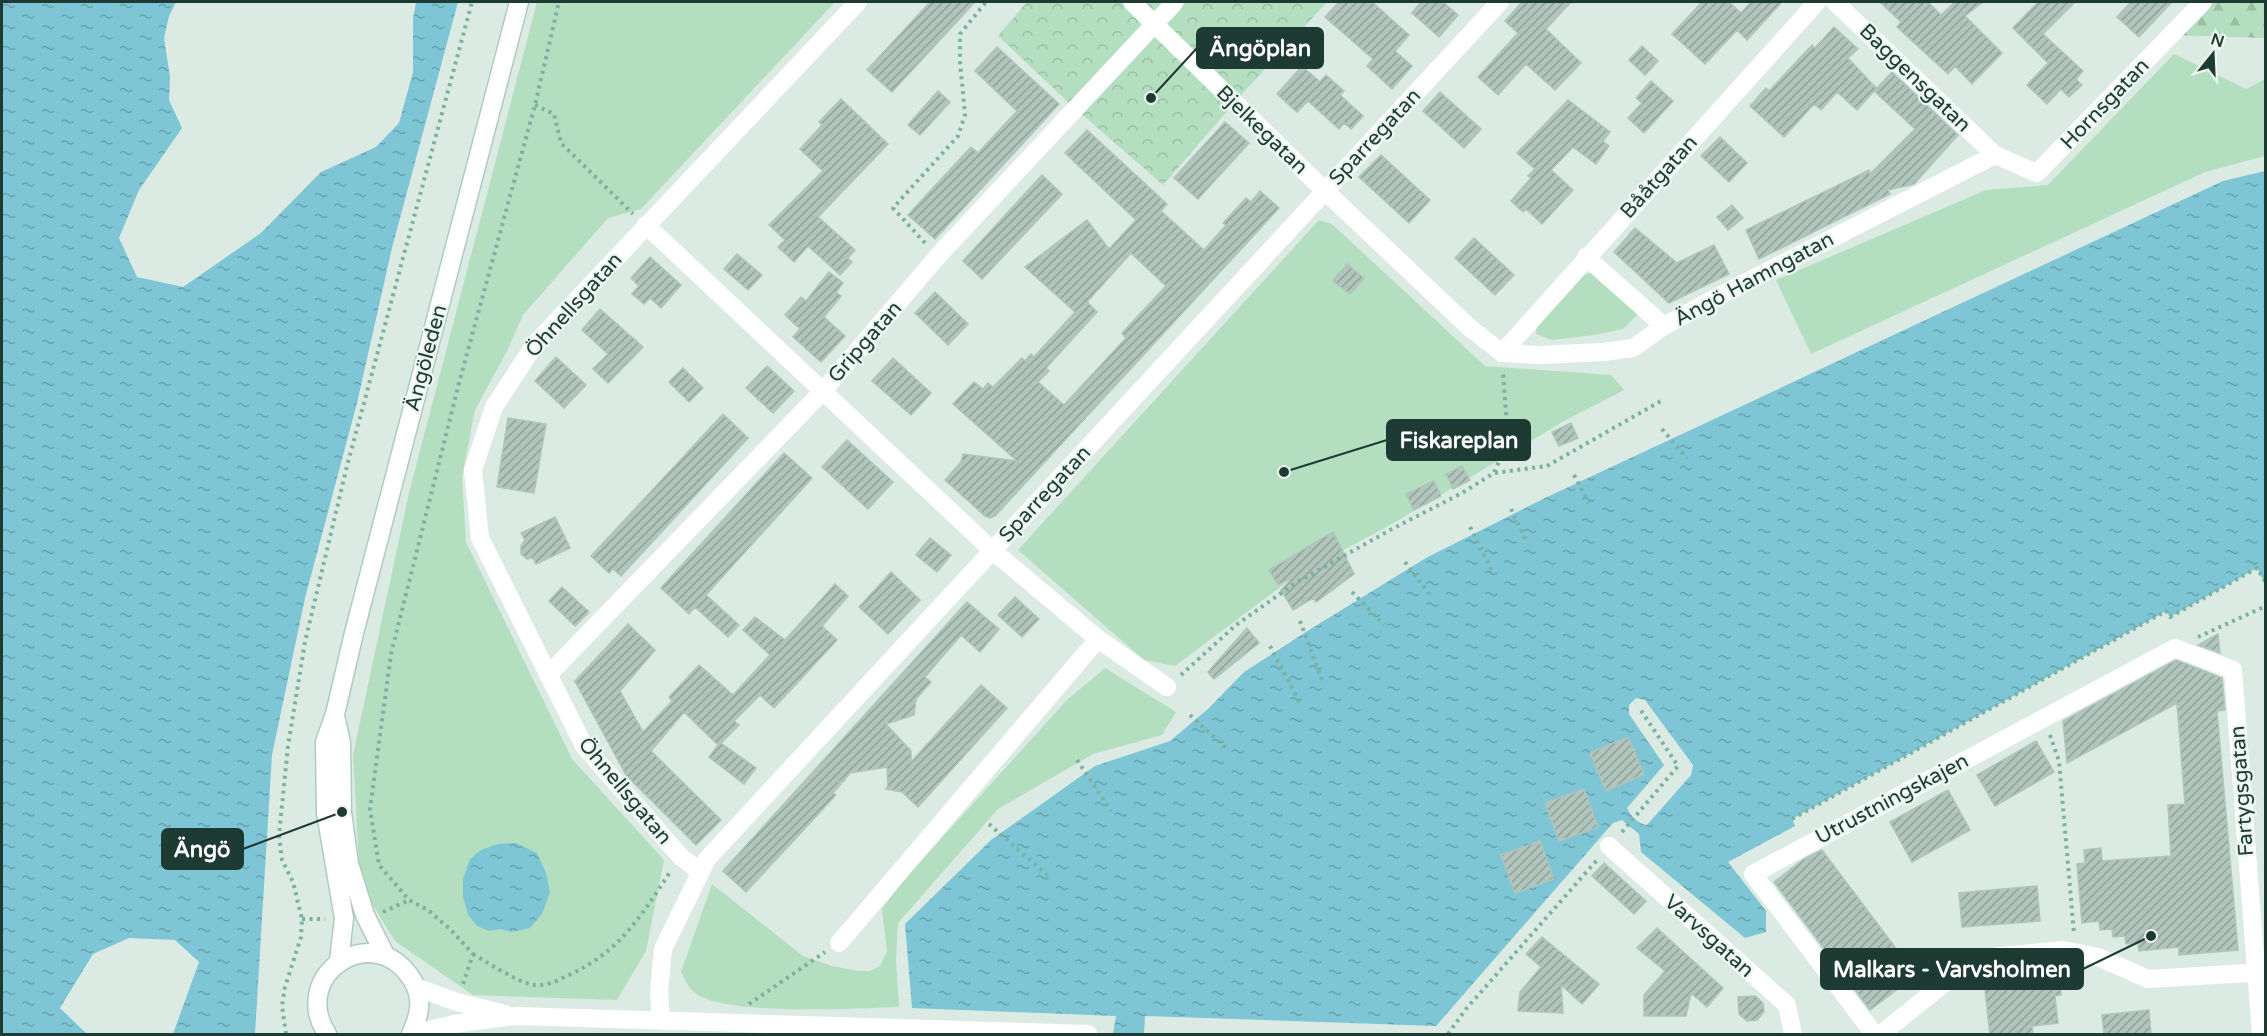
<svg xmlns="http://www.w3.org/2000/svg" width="2267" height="1036" viewBox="0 0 2267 1036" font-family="'Varela Round',sans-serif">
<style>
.grass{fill:#b3debf}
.forest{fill:url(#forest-firs)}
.park{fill:url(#park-crowns)}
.water{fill:url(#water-ripples);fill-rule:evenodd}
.building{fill:url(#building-hatch);stroke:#afc4bc;stroke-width:1.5;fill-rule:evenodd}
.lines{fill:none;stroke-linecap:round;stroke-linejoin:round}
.secondary-casing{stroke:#afcbc1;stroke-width:21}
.path{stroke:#7ab1a1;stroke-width:4;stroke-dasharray:3 4.5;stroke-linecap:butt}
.street{stroke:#fff;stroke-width:18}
.secondary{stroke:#fff;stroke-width:18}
.labels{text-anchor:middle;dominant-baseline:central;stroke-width:4.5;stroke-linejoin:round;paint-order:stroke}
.street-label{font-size:21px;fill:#1d3a33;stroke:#edf7f2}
.leader{fill:none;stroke:#1d3a33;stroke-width:2}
.callout-dot{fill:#1d3a33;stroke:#edf7f2;stroke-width:2}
.callout{fill:#1d3a33;stroke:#1d3a33;stroke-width:2}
.callout-label{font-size:22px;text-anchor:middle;font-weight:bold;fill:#fff}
</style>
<defs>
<pattern id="forest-firs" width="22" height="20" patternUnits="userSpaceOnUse" patternTransform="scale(1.5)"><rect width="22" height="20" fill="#b3debf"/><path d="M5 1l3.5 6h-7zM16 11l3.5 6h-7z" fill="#9abfa5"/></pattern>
<pattern id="park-crowns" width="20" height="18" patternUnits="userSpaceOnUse" patternTransform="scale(1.5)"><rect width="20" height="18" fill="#b3debf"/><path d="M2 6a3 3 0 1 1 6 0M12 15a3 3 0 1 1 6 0" fill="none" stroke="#9abfa5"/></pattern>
<pattern id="water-ripples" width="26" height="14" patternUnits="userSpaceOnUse" patternTransform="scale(1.5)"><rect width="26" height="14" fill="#7ec6d5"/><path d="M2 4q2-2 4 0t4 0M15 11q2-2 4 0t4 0" fill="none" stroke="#67a2ad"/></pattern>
<pattern id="building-hatch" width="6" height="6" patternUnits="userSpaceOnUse" patternTransform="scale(1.5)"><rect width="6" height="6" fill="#b2c5bd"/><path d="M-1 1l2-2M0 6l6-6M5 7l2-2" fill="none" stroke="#90a19a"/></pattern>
</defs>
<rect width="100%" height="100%" fill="#dceae4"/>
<!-- grass -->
<path class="grass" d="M537,2h298l-194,207 -33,9 -85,97 -16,36 -32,59 -13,67 4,65 106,217 92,101 -18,91 -29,49 -144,-5 -78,-54 -35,-57 -7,-129 56,-262z
M2174,54l72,35 19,-10v77l-60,16 -394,182 -35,-74 210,-90 62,-5z
M1319,220l13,4 153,142 126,9 13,15 -58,30 -174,104 -97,52 -120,90 -31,-6 -126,-110z
M1593,273l46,40 -16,16 -29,6 -42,5 -16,-6 1,-10 47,-50z
M1105,668l71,44 -14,23 -69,19 -95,55 -100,114 -2,37 3,47c-42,1 -176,10 -205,-15 -6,-5 -10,-14 -13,-20l31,-88 91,72 29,10 26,5h12l10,-5 7,-15 -5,-42 20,-27 165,-182z"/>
<!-- forest -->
<path class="forest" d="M2203,2h62v36l-94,-3z"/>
<!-- park -->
<path class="park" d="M1027,2h300l-84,91 -80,92 -94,-82 -71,-67z"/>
<!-- water -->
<path class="water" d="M2,2h174l-7,14 -5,22 6,39 -1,23 13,28 -43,62 -20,48 18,39 46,10 78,-54 60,-61 55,-25 23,-24 14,-51v-53l3,-17h42l-66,246 -35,155 -52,195 -33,157 -17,279h-82l26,-72 -24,-22 -46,-2 -36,16 -33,54 27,26h-85z
M2265,171v412l-8,-15 -87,49 -4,-6 -374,208 3,7 -67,36 38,49v21l-21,6 -104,-86 -2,-18 -17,-14 -9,3 -177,203 -291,-10 -1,18h-31l3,-18 -204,-8 -7,-84 86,-84 104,-74 75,-25 38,-32 36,-37 65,-42 117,-72 119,-60 678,-317zM1636,698l9,2 48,65 -2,10 -44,50c-9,-1 -16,-9 -20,-17l37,-43 -35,-51v-9z
M516,843l21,10 9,20 4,20 -8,21 -12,14 -19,4 -10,-3 -12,2 -12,-5 -9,-11 -5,-18v-18l7,-20 11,-9 17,-6z"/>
<!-- building -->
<path class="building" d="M930,2h45l-83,90 -25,-22z
M1339,2h33l37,33 -14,16 17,15 -20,23 -25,-23 6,-7 -48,-42z
M1421,2h22l15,13 -19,22 -27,-24z
M1522,2h49l-25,27 35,34 -26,27 -29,-26 -28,31 -20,-18 40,-44 -13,-12z
M1702,2h27l12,11 10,-11h31l-35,38 -10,-10 -32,34 -33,-30z
M1880,2h48l13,13 14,-13h28l-18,14 37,37 -30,31 -17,-18 -7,8 -51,-47 4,-5z
M2038,2h37l-32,32 40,37 -7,8 6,6 -13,12 -8,-8 -14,15 -20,-19 21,-22 -35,-35z
M2131,2h41l-33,35 -22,-20z
M1834,27l24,22 -10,9 28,30 -1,2 17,-18 66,63 -44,49 -26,6 2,4 -131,65 -13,-29 123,-60 1,4 45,-45 -41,-38 -17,19 -20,-18 -16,18 -7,-6 -30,33 -34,-31 16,-18 3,3 43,-46 3,3z
M1642,46l16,15 -13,14 -16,-15z
M997,47l62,57 -124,135 -27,-24 63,-68 7,6 39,-42 -42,-40z
M1302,66l18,16 6,-7 18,16 -4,4 23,21 -12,13 -7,-6 -5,6 -31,-28 -11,11 -20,-18z
M1651,81l22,20 -29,32 -16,-15 14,-15 -6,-5z
M938,91l12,11 -30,33 -12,-10z
M1440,92l41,37 -17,19 -41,-37z
M841,99l47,45 -70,73 37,33 -7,8 4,4 -12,13 -32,-29 -14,16 -16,-15 7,-7 -16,-15 54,-54 -23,-22 22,-24 -3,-3z
M1568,100l42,32 -7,9 6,5 -13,18 -23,-17 -22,23 22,20 -31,34 -16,-15 -3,3 -12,-11 20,-23 -3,-2 7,-7 -18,-16z
M1225,122l24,21 -51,56 -24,-21z
M1087,130l80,74 -6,7 43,39 22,-25 -3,-2 23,-25 5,4 9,-11 19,17 -284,308 -5,2 -5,-2 -40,-36 16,-18 2,-8 54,7 -64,-57 21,-22 9,7 5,-6 5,4 29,-29 3,3 6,-7 3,3 41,-45 -50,-45 62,-47 22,29 27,-29 -71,-67zM1131,253l35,33 -44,47 4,5 -62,67 -26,-23 11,-11 -3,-3 51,-56 -10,-10z
M1720,137l27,26 -18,19 -28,-26z
M1381,155l49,45 -21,23 -50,-46z
M1042,175l20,19 -80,85 -19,-18z
M1732,205l11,13 -15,12 -11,-13z
M1635,228l42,35 37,-18 15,29 -60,29 -55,-51z
M1474,238l40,37 -19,20 -40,-37z
M737,254l25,21 -14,15 -24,-21z
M650,257l31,28 -20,23 -11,-10 -6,6 -12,-10 7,-8 -8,-8z
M1347,264l17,14 -14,16 -17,-13z
M829,272l14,11 -7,9 5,4 -17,21 21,19 -24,26 -28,-25 7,-8 -15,-14 16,-18 5,4z
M935,292l33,32 -20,21 -33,-32z
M600,309l43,38 -35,36 -15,-14 15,-15 -26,-24z
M556,357l30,28 -22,23 -29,-27z
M893,358l38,35 -20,22 -39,-34z
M767,366l27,25 -21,22 -27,-25z
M683,368l20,20 -14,14 -20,-20z
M723,414l25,24 -127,138 -8,-7 -4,4 -18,-17z
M508,418l38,6 -12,69 -37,-6z
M1571,423l7,15 -19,8 -7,-14z
M847,440l46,42 -25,27 -46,-42z
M784,453l28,25 -106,117 33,30 -11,12 -33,-30 -6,7 -28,-26z
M1462,466l8,14 -17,9 -7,-15z
M1434,481l7,15 -27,14 -8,-16z
M555,517l15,31 -34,16 -3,-6 -6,1 -6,-5v-8l4,-6 -4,-7z
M1333,532l21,42 -38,28 -3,-4 -20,12 -12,-20 13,-14 -16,9 -9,-15z
M930,538l21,17 -14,17 -21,-17z
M891,572l29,28 -32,34 -29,-27z
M835,584l13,12 -26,30 15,14 -63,68 -14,-13 -26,26 5,4 -18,18 35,25 -12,16 -35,-27 9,-12 -34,-33 -33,39 70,69 -25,25 -70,-70 -51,-94 53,-57 27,26 -35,41 23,41 29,-31 -3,-4 30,-32 34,30 37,-40 -27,-25 12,-13 30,23z
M562,587l27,25 -14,14 -26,-25z
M1015,597l24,22 -17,18 -24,-22z
M967,602l32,27 -19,23 -19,-17 -36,42 6,5 -15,17 -2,16 -28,9 25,27v11l70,-77 26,23 -89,99 -16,-15 -16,-3 2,-3 -1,-19 -37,6 -7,9 -5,-1 3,3 -8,9 3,2 -90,97 -23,-21z
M1247,628l12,15 -45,36 -6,-7z
M2218,634l2,19 -22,-8z
M2176,660l46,18 3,32 -8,1 21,239 -59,5v-8l-40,4 -1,-8 -12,1 -1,-8 -12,1 -1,-8 -12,1 -1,-9 -17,2 -5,-59 8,-1 -1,-13 17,-2 1,13 69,-5 -3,-51 17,-1 -8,-101 -110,60 -4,-42z
M1628,737l16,37 -38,17 -16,-38z
M2036,741l18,31 -59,34 -18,-31z
M1584,789l14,38 -39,14 -14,-38z
M1948,790l22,40 -58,32 -22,-40z
M1540,841l14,38 -39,14 -14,-38z
M1822,850l94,125 -46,35 -96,-128 30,-23z
M1604,863l42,38 -12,13 -42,-38z
M2037,886l3,35 -78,6 -3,-34z
M1657,928l66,60 -16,19 -16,-14 -5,23h-42v-21l21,-24 -28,-23z
M1542,937l57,47 -17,20 -21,-19 2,28 -45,-2 2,-19 21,-25 -15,-13z
M2059,974l2,21 -6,1 3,27 -26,3 1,9h-43l-6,-54z
M1755,996l8,7 1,9 -7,8 -10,1 -8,-7 -1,-17z
M2149,1010l2,25h-47l-2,-20z"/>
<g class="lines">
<defs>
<path id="secondary" d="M335,716l6,27 1,69 7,52 16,51 20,40
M339,961l5,-43 -18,-105 -1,-71 10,-28 19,-81 165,-631
M327,1034c-38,-60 46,-114 84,-56 13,19 9,37 0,56"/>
</defs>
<!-- secondary casing -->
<use href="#secondary" class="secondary-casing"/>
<!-- path -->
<path class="path" d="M535,105l19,9 7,29 72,71
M925,243l-32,-35 65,-72 7,-21 -5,-53v-28l26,-32
M1662,429l25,29
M1495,473l52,-7 114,-65
M1574,475l15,28
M1511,509l15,31
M1470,527l22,44
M1405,562l25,33
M1352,592l32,33
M1300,621l22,59
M2198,637l68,-31
M1270,646l31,59
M1181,675l55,-50 61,-43 95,-53 70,-36 32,-20 14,-33 -5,-68
M1190,715l38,35
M2050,735l9,26 15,172
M1077,760l34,51
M1792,819l374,-208 4,6 87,-49 9,15
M989,824l59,52
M1622,832l56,-66 -38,-57
M383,912l26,-12
M302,919h23
M473,954c14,8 43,27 57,30 13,4 27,-3 39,-9 51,-24 71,-57 101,-103
M463,984l10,-30 -22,-24 -23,-20 -19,-10 -30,-35 -9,-56 21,-155 68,-271 76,-278 24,-103
M749,1004l76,-52
M286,1034l-4,-28 3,-19 16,-50 1,-18 -9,-37 -11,-22 -3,-25 9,-89 17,-104 42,-176 125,-464
M1448,1034l18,-25 131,-149"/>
<!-- street -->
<path class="street" d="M1132,2l193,189 145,137 32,25
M1835,2l160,153 42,18 166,-171
M646,225l347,326 105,88 69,48
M1586,257l78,69
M1502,353l39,2 62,-3 30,-4 31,-22 59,-32 272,-139
M1502,353l315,-351
M548,675l275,-284 115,-135 237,-254
M1609,846l178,159 6,29
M699,871l-18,-14 -97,-111 -104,-208 -7,-68 21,-63 41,-63 323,-342
M839,943l259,-304
M418,988l39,14 48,12
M661,1021l-2,-30 4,-42 44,-90 793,-857
M412,1034l42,-10 62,-8 572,18
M1874,1034l-121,-160 422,-226 58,22 28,364
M1881,1034l86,-69 25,-8 71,-7 35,7 50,22 118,-7"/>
<!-- secondary -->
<use href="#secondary" class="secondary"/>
</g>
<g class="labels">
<!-- street labels -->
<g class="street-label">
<text transform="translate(1915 78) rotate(44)">Baggensgatan</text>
<text transform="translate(2105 104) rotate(-46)">Hornsgatan</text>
<text transform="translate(1262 130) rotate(44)">Bjelkegatan</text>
<text transform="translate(1375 137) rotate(-47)">Sparregatan</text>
<text transform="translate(1659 177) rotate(-48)">Bååtgatan</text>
<text transform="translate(1754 279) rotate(-28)">Ängö Hamngatan</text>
<text transform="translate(574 305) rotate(-48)">Öhnellsgatan</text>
<text transform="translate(865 342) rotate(-49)">Gripgatan</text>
<text transform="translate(426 358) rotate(-75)">Ängöleden</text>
<text transform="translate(1045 494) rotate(-47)">Sparregatan</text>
<text transform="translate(625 791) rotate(50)">Öhnellsgatan</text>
<text transform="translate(2242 791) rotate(-94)">Fartygsgatan</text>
<text transform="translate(1892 799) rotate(-28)">Utrustningskajen</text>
<text transform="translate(1709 936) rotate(42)">Varvsgatan</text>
</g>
</g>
<!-- callouts -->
<path class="leader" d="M1151 98L1197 48M1284 472L1387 440M342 812L243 849M2151 936L2083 969"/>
<g class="callout-dot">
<circle cx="1151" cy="98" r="6"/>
<circle cx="1284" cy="472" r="6"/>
<circle cx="342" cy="812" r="6"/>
<circle cx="2151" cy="936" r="6"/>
</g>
<g class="callout">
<rect x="1197" y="28" width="126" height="40" rx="6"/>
<rect x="1387" y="420" width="143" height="40" rx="6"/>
<rect x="162" y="829" width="81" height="40" rx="6"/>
<rect x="1821" y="949" width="262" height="40" rx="6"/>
</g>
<g class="callout-label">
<text x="1260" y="56">Ängöplan</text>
<text x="1459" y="448">Fiskareplan</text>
<text x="202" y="857">Ängö</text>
<text x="1952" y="977">Malkars - Varvsholmen</text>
</g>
<!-- border -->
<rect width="2267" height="1036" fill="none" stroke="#1d3a33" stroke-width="6"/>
<!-- north arrow -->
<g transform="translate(2213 54) rotate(18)" stroke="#edf7f2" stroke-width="4.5" paint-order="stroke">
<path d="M0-4.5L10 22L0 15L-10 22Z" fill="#1d3a33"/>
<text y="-9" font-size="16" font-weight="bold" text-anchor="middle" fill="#1d3a33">N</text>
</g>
</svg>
